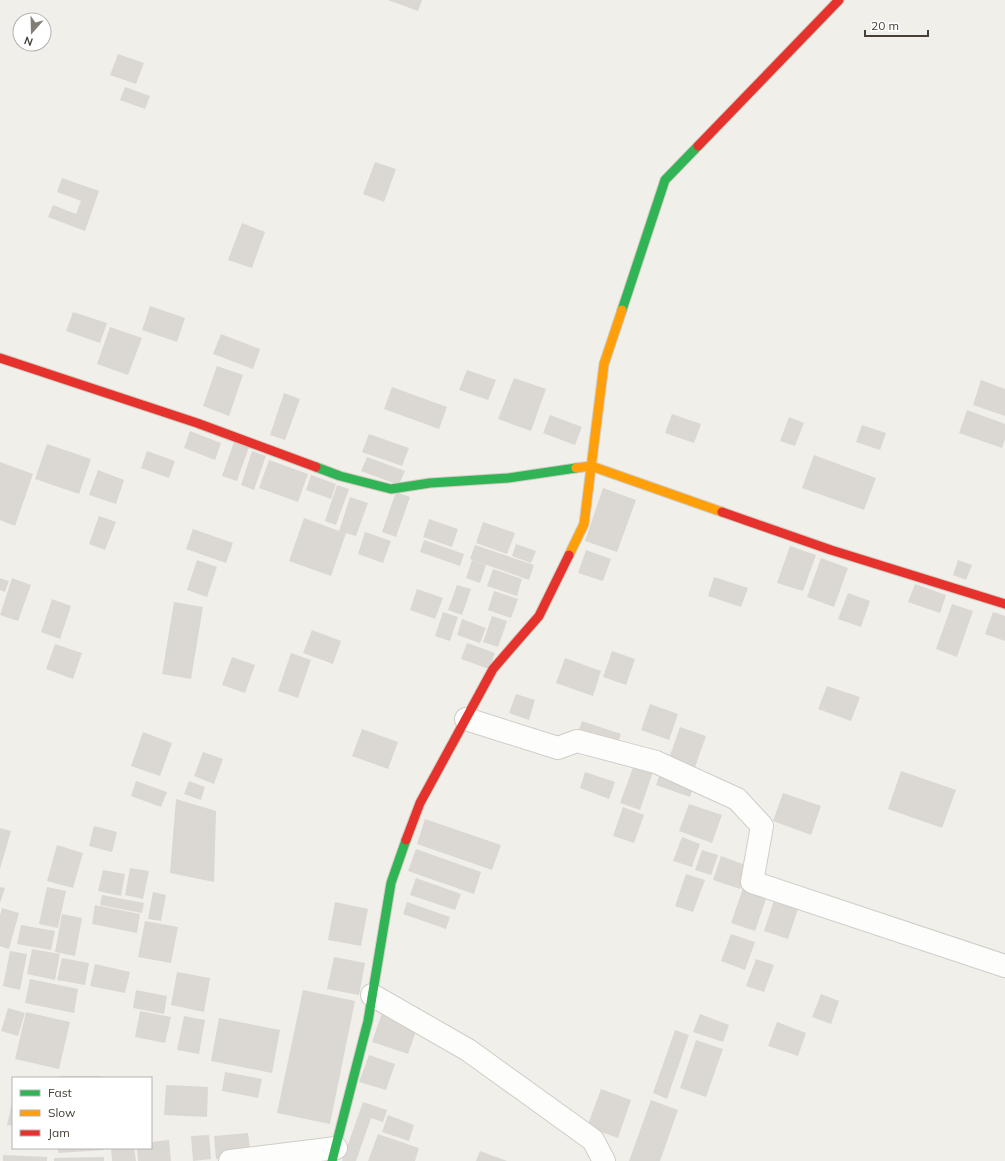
<svg xmlns="http://www.w3.org/2000/svg" width="1005" height="1161" viewBox="0 0 1005 1161" font-family="Mulish,sans-serif">
<style>
.building{fill:#dbd8d3}
.lines{fill:none;stroke-linecap:round;stroke-linejoin:round}
.street-casing{stroke:#cfcdc8;stroke-width:24}
.fast-casing{stroke:#d1ccc1;stroke-width:11}
.slow-casing{stroke:#d1ccc1;stroke-width:11}
.jam-casing{stroke:#d1ccc1;stroke-width:11}
.street{stroke:#fdfdfc;stroke-width:22}
.fast{stroke:#30b455;stroke-width:9}
.slow{stroke:#ff9f0a;stroke-width:9}
.jam{stroke:#e5322d;stroke-width:9}
</style>
<rect width="100%" height="100%" fill="#f1efea"/>
<!-- building -->
<path class="building" d="M388,0h34l-4,11z
M118,54l26,9 -8,21 -26,-9z
M125,87l25,9 -5,13 -25,-9z
M375,162l21,7 -12,33 -21,-8z
M62,178l37,13 -14,40 -37,-14 5,-12 23,9 5,-13 -24,-9z
M242,223l23,9 -13,36 -24,-8z
M150,306l35,12 -8,24 -35,-12z
M73,312l34,11 -7,20 -34,-12z
M110,327l32,11 -14,37 -31,-11z
M221,334l39,15 -7,20 -40,-15z
M217,366l26,9 -14,41 -26,-10z
M467,370l29,10 -8,20 -29,-10z
M514,378l32,11 -15,42 -33,-12z
M981,380l24,9v27l-32,-11z
M392,387l55,20 -8,22 -55,-20z
M284,393l16,6 -15,41 -15,-5z
M967,410l38,14v15l-3,9 -43,-15z
M672,414l29,10 -7,19 -29,-10z
M550,415l32,12 -7,18 -32,-12z
M789,417l15,6 -9,23 -15,-5z
M862,425l24,8 -6,17 -24,-8z
M190,431l31,12 -6,17 -31,-12z
M369,434l40,14 -7,18 -40,-14z
M234,442l15,5 -12,34 -15,-5z
M47,444l44,15 -12,35 -44,-15z
M147,451l28,10 -6,17 -28,-10z
M252,451l14,5 -12,34 -13,-5z
M814,455l62,23 -12,32 -62,-22z
M367,457l38,14 -6,14 -38,-14z
M269,460l39,14 -10,28 -39,-14z
M0,462l33,12 -18,52 -15,-6z
M98,470l26,10 -8,24 -27,-9z
M311,475l25,9 -5,15 -25,-9z
M337,485l12,4 -13,36 -11,-4z
M603,488l33,12 -19,52 -32,-11z
M396,492l14,5 -14,40 -14,-5z
M350,497l18,6 -12,33 -10,-3 -15,43 -42,-15 15,-43 35,13z
M99,516l17,6 -11,28 -16,-6z
M429,519l29,10 -6,18 -29,-10z
M483,522l32,11 -8,21 -31,-11z
M193,529l40,14 -7,20 -40,-14z
M365,532l26,9 -8,22 -25,-9z
M424,540l40,14 -4,12 -40,-14z
M516,544l20,7 -5,12 -19,-7z
M475,545l59,20 -5,15 -59,-21z
M790,546l26,9 -13,36 -26,-8z
M586,550l25,9 -8,22 -25,-8z
M821,558l27,10 -14,39 -27,-10z
M197,560l20,7 -10,30 -20,-7z
M472,560l14,5 -6,18 -14,-5z
M958,560l14,5 -6,15 -13,-5z
M493,569l29,10 -5,17 -30,-10z
M714,577l34,11 -7,19 -33,-11z
M0,578l9,3 -4,11 -5,-2z
M12,578l19,7 -13,36 -18,-6z
M915,584l31,11 -6,18 -32,-11z
M457,585l14,4 -9,26 -14,-5z
M417,589l26,9 -8,21 -25,-9z
M494,591l24,8 -7,19 -23,-8z
M848,593l22,8 -9,26 -23,-8z
M52,599l19,7 -11,33 -19,-7z
M174,602l29,5 -12,72 -29,-5z
M952,604l21,7 -16,46 -21,-8z
M443,612l15,5 -8,24 -15,-5z
M993,612l12,4v25l-20,-7z
M492,616l15,5 -9,26 -15,-5z
M462,619l24,9 -6,15 -23,-8z
M312,630l29,11 -8,23 -30,-11z
M467,643l28,10 -6,16 -28,-10z
M55,644l27,9 -9,26 -27,-10z
M612,651l23,8 -9,26 -23,-8z
M291,653l20,7 -13,38 -20,-7z
M232,657l23,8 -10,28 -23,-8z
M565,658l36,13 -8,25 -37,-13z
M827,686l33,11 -9,24 -33,-12z
M516,694l19,6 -6,20 -20,-7z
M650,704l28,10 -9,26 -28,-10z
M582,721l39,13 -5,14 -39,-13z
M680,727l26,9 -12,34 -26,-9z
M362,729l36,13 -10,27 -36,-13z
M143,732l29,11 -12,33 -29,-10z
M203,752l20,7 -9,25 -20,-8z
M636,759l19,7 -15,44 -20,-7z
M661,770l34,12 -5,15 -34,-12z
M901,771l55,19 -14,38 -54,-19z
M585,772l30,10 -6,17 -29,-11z
M136,781l31,11 -6,15 -30,-11z
M189,781l16,6 -4,13 -17,-6z
M783,793l38,13 -10,29 -38,-14z
M176,799l40,12 -2,71 -44,-9z
M689,804l33,11 -10,28 -33,-12z
M623,807l21,8 -10,28 -21,-7z
M425,819l76,26 -9,25 -75,-26z
M94,826l23,6 -5,20 -23,-6z
M0,828l11,3 -11,38z
M682,837l18,7 -8,23 -19,-6z
M57,845l26,8 -10,35 -26,-7z
M416,849l65,23 -7,22 -66,-23z
M702,850l16,5 -7,20 -16,-5z
M721,856l27,10 -8,23 -27,-9z
M130,868l19,3 -6,28 -18,-4z
M103,870l22,4 -4,22 -23,-5z
M686,874l19,6 -12,32 -18,-6z
M416,878l45,16 -6,16 -45,-15z
M0,887l5,1 -5,15z
M47,887l19,4 -8,37 -19,-4z
M743,888l24,8 -12,35 -24,-8z
M153,892l13,3 -5,26 -13,-2z
M776,894l24,9 -12,36 -24,-8z
M102,895l42,8 -2,10 -42,-8z
M335,902l33,7 -7,37 -33,-6z
M407,902l43,15 -4,12 -43,-15z
M95,905l45,9 -3,19 -45,-9z
M2,908l17,5 -10,36 -9,-3v-30z
M62,914l20,4 -7,38 -20,-4z
M145,921l33,6 -7,36 -33,-6z
M21,925l34,6 -4,19 -34,-6z
M731,934l24,8 -10,28 -24,-9z
M32,949l28,5 -5,26 -28,-6z
M10,951l17,3 -7,36 -17,-4z
M334,957l31,6 -6,32 -32,-6z
M62,958l27,5 -4,22 -28,-5z
M756,959l18,6 -10,27 -18,-6z
M95,964l35,8 -5,21 -35,-7z
M177,972l33,6 -6,34 -33,-7z
M30,979l48,10 -4,24 -49,-10z
M136,990l31,6 -3,18 -31,-6z
M303,990l52,11 -25,123 -53,-11z
M821,994l18,7 -8,23 -19,-7z
M8,1008l17,5 -7,23 -17,-5z
M383,1010l36,13 -11,31 -36,-12z
M140,1011l31,6 -6,26 -30,-6z
M26,1012l44,10 -11,47 -44,-10z
M700,1014l29,11 -6,17 -30,-10z
M184,1016l21,4 -6,34 -22,-4z
M219,1018l61,12 -8,43 -61,-12z
M777,1022l29,11 -8,23 -30,-10z
M675,1030l14,5 -22,64 -14,-6z
M696,1040l27,9 -17,48 -26,-9z
M369,1055l26,9 -9,26 -27,-8z
M225,1072l37,7 -4,19 -36,-7z
M60,1076h41v2h-41z
M166,1085l42,2 -1,30 -43,-2z
M601,1089l30,11 -13,38 -31,-11z
M651,1100l27,10 -18,51h-31z
M363,1102l24,8 -4,12 -12,-4 -15,43h-14z
M12,1103h1v23l-6,-1z
M388,1115l26,10 -5,16 -27,-9z
M248,1133l3,23 -35,3 -2,-23z
M378,1134l41,14 -4,13h-47z
M209,1135l2,24 -18,2 -2,-25z
M169,1140l2,21h-33l-1,-13h14v-6z
M58,1148h46v2l-46,3z
M111,1148h23l2,13h-24z
M480,1151l27,10h-31z
M3,1155l44,2v4h-44z
M104,1157v4h-50v-3z"/>
<g class="lines">
<defs>
<path id="street" d="M466,719l92,29 19,-7 79,21 81,37 25,27 -10,56 253,84
M372,995l96,55 125,90 11,21
M230,1161l106,-13"/>
<path id="fast" d="M622,310l43,-130 33,-34
M316,467l24,9 51,13 39,-6 78,-5 68,-10
M332,1161l36,-140 23,-138 15,-43"/>
<path id="slow" d="M576,468l15,-2 131,46
M569,555l15,-31 20,-160 18,-54"/>
<path id="jam" d="M698,146l141,-146
M0,358l197,65 119,44
M722,512l109,38 174,54
M406,840l14,-37 73,-134 46,-53 30,-61"/>
</defs>
<!-- street casing -->
<use href="#street" class="street-casing"/>
<!-- fast casing -->
<use href="#fast" class="fast-casing"/>
<!-- slow casing -->
<use href="#slow" class="slow-casing"/>
<!-- jam casing -->
<use href="#jam" class="jam-casing"/>
<!-- street -->
<use href="#street" class="street"/>
<!-- fast -->
<use href="#fast" class="fast"/>
<!-- slow -->
<use href="#slow" class="slow"/>
<!-- jam -->
<use href="#jam" class="jam"/>
</g>
<!-- legend -->
<rect x="12" y="1077" width="140" height="72" fill="#ffffff" stroke="#b5b3af"/>
<rect x="20" y="1090" width="20" height="6" fill="#30b455" stroke="#b5b3af"/>
<text x="48" y="1097" font-size="12" fill="#474036">Fast</text>
<rect x="20" y="1110" width="20" height="6" fill="#ff9f0a" stroke="#b5b3af"/>
<text x="48" y="1117" font-size="12" fill="#474036">Slow</text>
<rect x="20" y="1130" width="20" height="6" fill="#e5322d" stroke="#b5b3af"/>
<text x="48" y="1137" font-size="12" fill="#474036">Jam</text>
<!-- north arrow -->
<g transform="translate(32 32) rotate(200)"><circle r="19" fill="#ffffff" stroke="#b5b3af"/>
<path d="M0-3L7 15L0 10L-7 15Z" fill="#827d75"/>
<text y="-6" font-size="11" font-weight="bold" text-anchor="middle" fill="#474036">N</text>
</g>
<!-- scale -->
<path d="M865 30v6h63v-6" fill="none" stroke="#474036" stroke-width="2"/>
<text x="871" y="30" font-size="12" fill="#474036" stroke="#ffffff" stroke-width="3" paint-order="stroke">20 m</text>
</svg>
